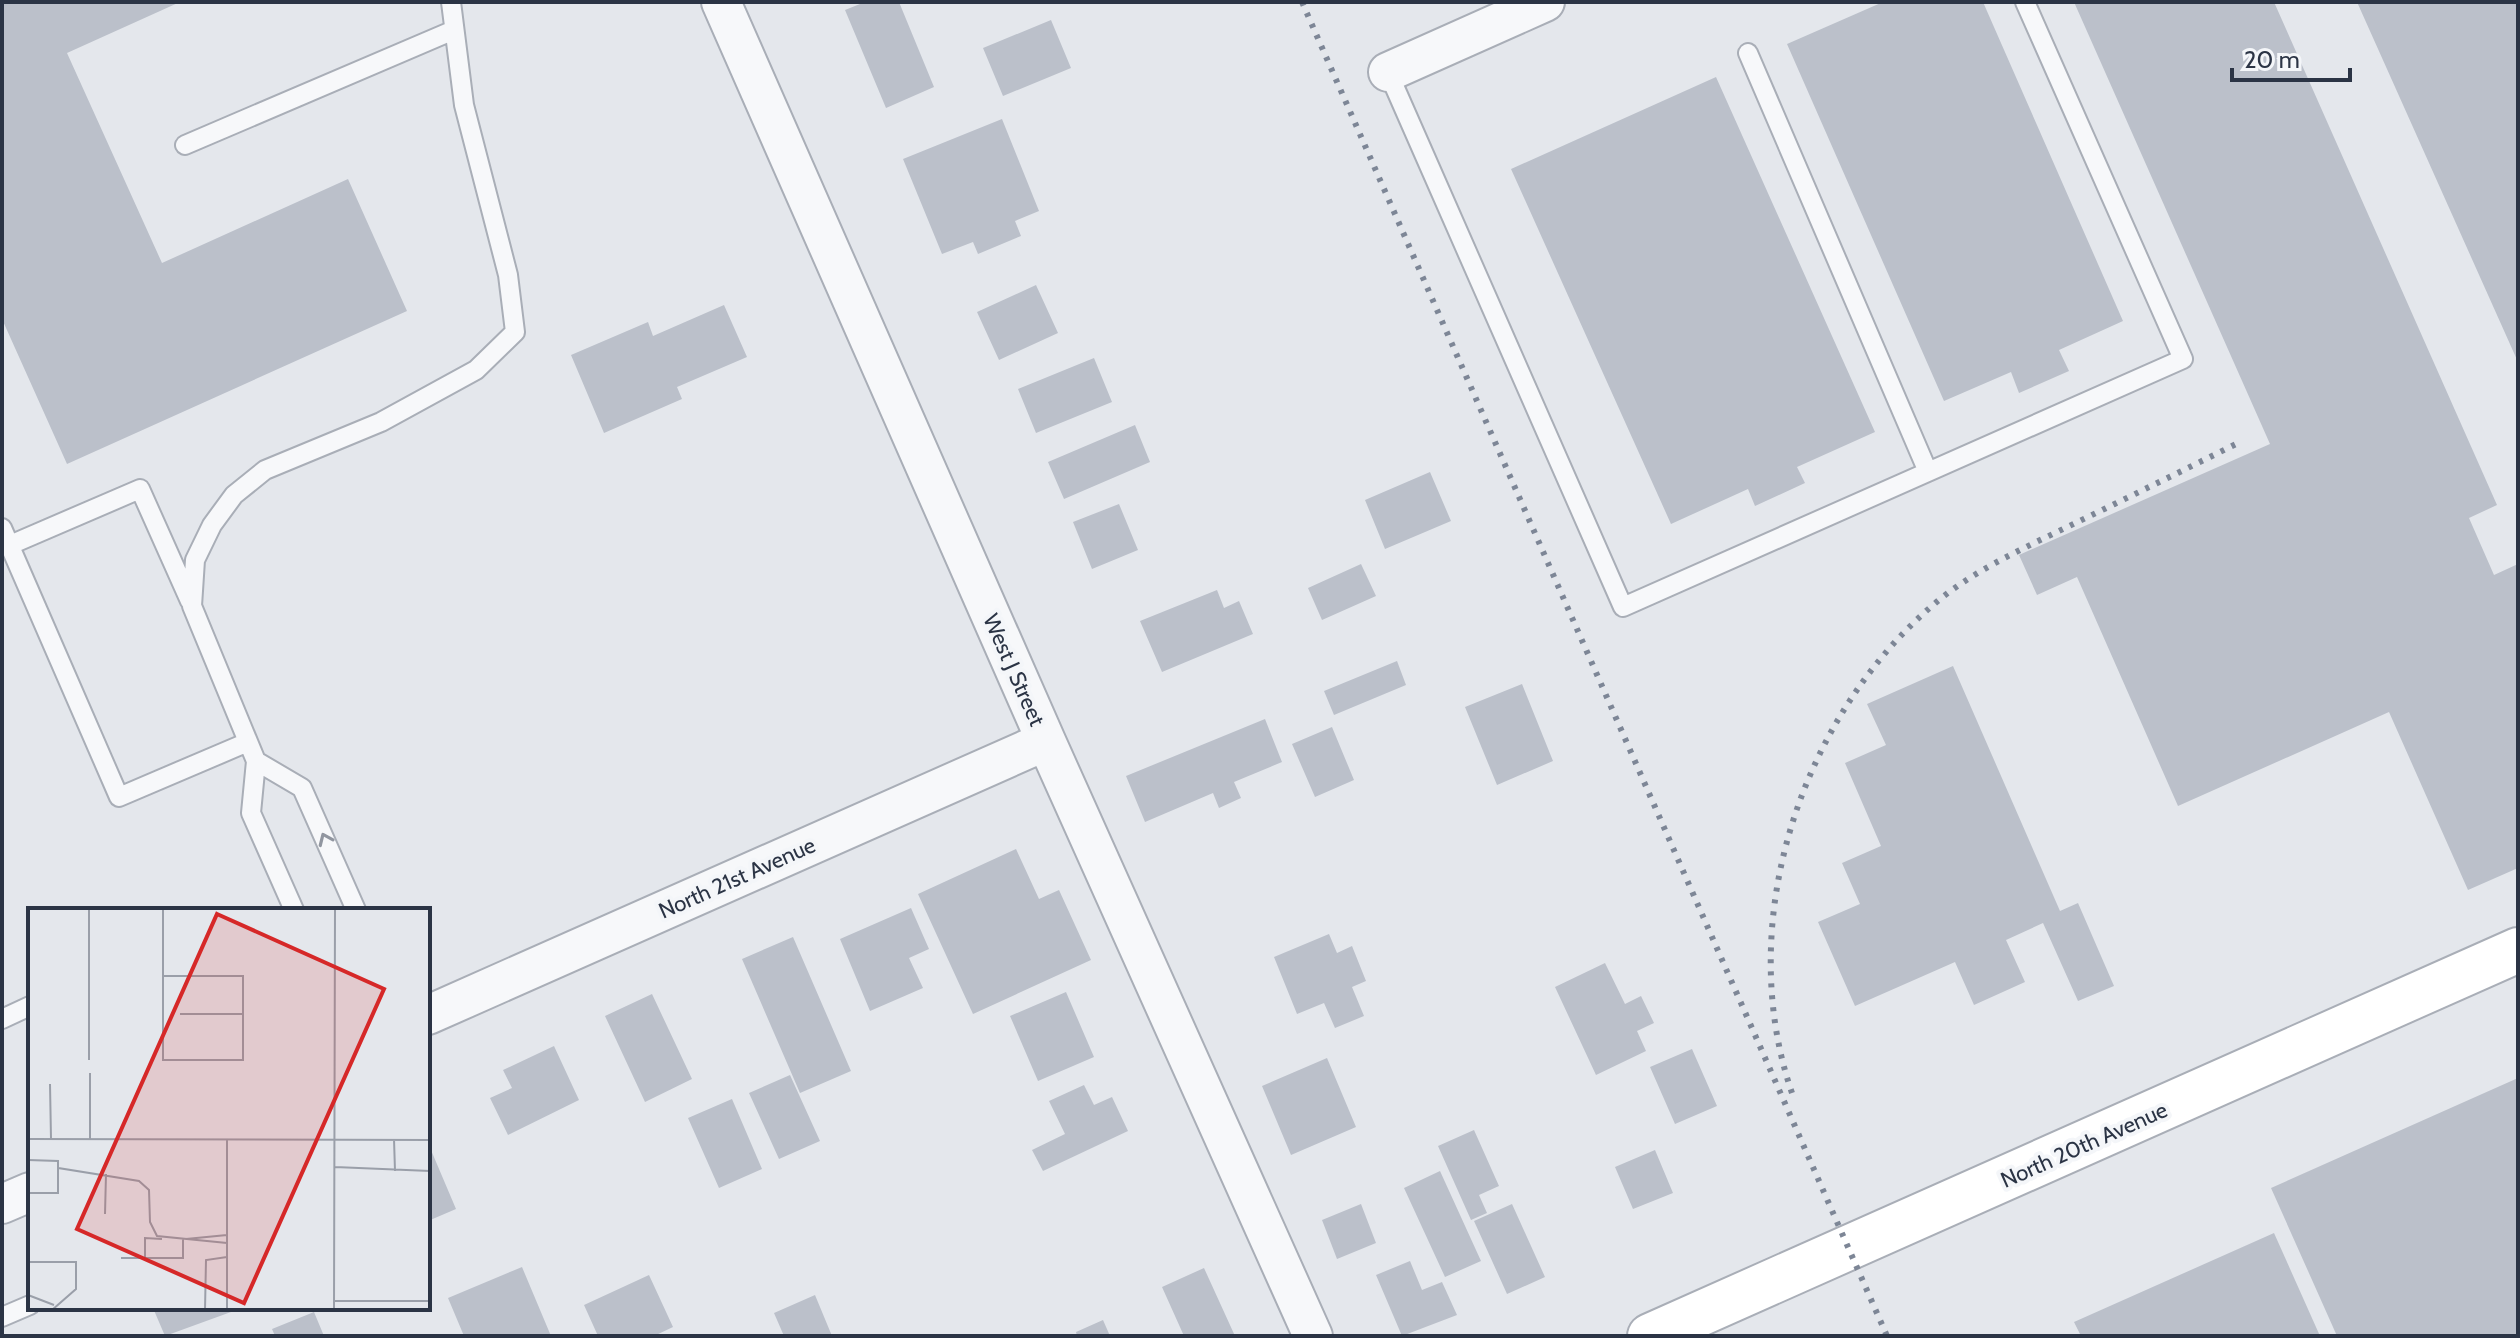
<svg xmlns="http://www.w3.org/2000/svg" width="2520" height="1338" viewBox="0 0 2520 1338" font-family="Cabin,sans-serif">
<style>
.building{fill:#bbc0ca}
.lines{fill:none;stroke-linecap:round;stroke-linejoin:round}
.lane-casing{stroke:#a9aeb7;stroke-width:22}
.street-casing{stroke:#a9aeb7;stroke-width:42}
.secondary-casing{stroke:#a9aeb7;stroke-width:48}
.lane{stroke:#f7f8fa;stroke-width:18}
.street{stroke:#f7f8fa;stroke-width:38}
.secondary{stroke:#fff;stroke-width:44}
.rail{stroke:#7d8696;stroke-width:6;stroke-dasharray:4 8;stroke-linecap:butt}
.oneway{stroke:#9196a0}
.labels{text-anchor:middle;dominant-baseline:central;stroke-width:8;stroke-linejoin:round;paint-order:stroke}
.street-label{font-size:22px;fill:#2b3445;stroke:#f4f6f9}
.inset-road{fill:none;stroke:#9a9fa9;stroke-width:2}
.view{fill:#d62828;fill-opacity:0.15;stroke:#d62828;stroke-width:4}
.inset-edge{fill:none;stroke:#2b3445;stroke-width:4}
</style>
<rect width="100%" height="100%" fill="#e4e7ec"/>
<!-- building -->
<path class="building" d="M2,2h178l-113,51 95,210 186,-84 59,132 -340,153 -65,-145z
M865,2h34l35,85 -48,21 -41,-98z
M1883,2h100l140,319 -64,29 10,21 -50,22 -8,-21 -67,29 -157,-357z
M2074,2h200l223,503 -28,13 25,57 24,-11v304l-50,22 -79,-178 -211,94 -101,-229 -40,18 -18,-40 251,-111z
M2357,2h161v360z
M1051,20l20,48 -68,28 -20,-48z
M1716,77l159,355 -78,35 8,16 -50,23 -7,-17 -77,35 -160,-355z
M1002,119l37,92 -24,10 6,15 -43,18 -5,-12 -31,12 -39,-95z
M1036,285l22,48 -59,27 -22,-48z
M724,305l23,52 -70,30 5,12 -78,34 -33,-78 77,-33 5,14z
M1094,358l18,44 -76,31 -18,-44z
M1135,425l15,37 -86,37 -16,-37z
M1430,472l21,49 -66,28 -20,-49z
M1119,504l19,46 -46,19 -19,-47z
M1361,564l15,32 -54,24 -14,-32z
M1217,590l7,18 15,-7 14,33 -91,38 -22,-51z
M1397,661l9,24 -72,30 -10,-24z
M1953,666l107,245 18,-8 36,83 -36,15 -35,-78 -37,17 19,42 -51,23 -19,-43 -100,44 -37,-84 42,-18 -18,-41 39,-17 -36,-83 41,-18 -19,-41z
M1522,684l31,77 -56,24 -32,-78z
M1265,719l17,43 -48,20 7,16 -22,10 -6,-15 -68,29 -19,-46z
M1332,727l22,53 -39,17 -23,-53z
M1016,849l23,50 20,-9 32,70 -118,54 -55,-120z
M911,908l18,41 -20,9 14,30 -53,23 -30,-72z
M1329,934l8,19 15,-7 14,35 -14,6 12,29 -29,12 -11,-25 -27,11 -23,-57z
M793,937l58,134 -51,22 -58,-134z
M1605,963l20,41 16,-8 13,27 -17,8 9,20 -50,24 -41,-88z
M1066,992l28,65 -56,24 -28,-65z
M652,994l40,85 -47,23 -40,-86z
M554,1046l25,54 -71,35 -18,-37 22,-10 -9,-18z
M1692,1049l25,57 -42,18 -25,-57z
M1327,1058l29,69 -65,28 -29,-69z
M790,1075l30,66 -41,18 -30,-66z
M2518,1078v258h-181l-66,-148z
M1084,1085l10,20 18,-8 16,34 -85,40 -11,-21 33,-16 -16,-33z
M732,1099l30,70 -43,19 -31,-70z
M1474,1130l25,56 -20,9 8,18 -16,7 -33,-74z
M428,1143l28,66 -28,12z
M1655,1150l18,43 -40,16 -18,-42z
M1440,1171l41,90 -36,16 -41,-89z
M1361,1204l15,39 -39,16 -15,-39z
M1512,1204l33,73 -38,17 -33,-73z
M2274,1233l46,103h-239l-7,-14z
M1410,1261l12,29 20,-8 15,33 -55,21 -26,-61z
M522,1267l29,69h-87l-16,-38z
M1204,1268l31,68h-51l-22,-49z
M649,1275l24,52 -19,9h-56l-14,-31z
M815,1295l17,41h-48l-10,-23z
M153,1308h77l1,4 -66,24z
M314,1312l10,24h-49l-3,-7z
M1103,1320l7,16h-33l-1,-4z"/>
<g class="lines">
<defs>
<path id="lane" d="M1748,53l180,419
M1388,72l235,535 560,-248 -158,-357
M185,145l269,-115
M2,528l117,269 129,-55
M10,545l130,-56 50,112
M256,761l46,27 54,122
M294,910l-43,-97 5,-52 -64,-155 3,-46 17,-35 22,-30 31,-25 116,-48 95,-52 39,-38 -7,-57 -44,-170 -13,-103
M2,1019l28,-13
M2,1317l28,-12"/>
<path id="street" d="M721,2l325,739 267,595
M1388,72l157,-70
M428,1015l618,-274
M2,1204l28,-12"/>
<path id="secondary" d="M1650,1336l868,-386"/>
</defs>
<!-- lane casing -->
<use href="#lane" class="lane-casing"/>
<!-- street casing -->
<use href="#street" class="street-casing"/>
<!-- secondary casing -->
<use href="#secondary" class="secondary-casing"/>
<!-- lane -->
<use href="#lane" class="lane"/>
<!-- street -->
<use href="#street" class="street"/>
<!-- secondary -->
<use href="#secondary" class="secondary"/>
<!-- rail -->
<path class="rail" d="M1302,2l585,1334
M1792,1093c-58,-168 7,-373 141,-488 38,-33 85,-54 130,-76 60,-29 119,-58 179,-88"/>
</g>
<!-- one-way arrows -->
<defs><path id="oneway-chevron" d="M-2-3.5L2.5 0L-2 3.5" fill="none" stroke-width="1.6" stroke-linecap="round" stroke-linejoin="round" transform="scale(2)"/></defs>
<use class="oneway" href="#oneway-chevron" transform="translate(325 839) rotate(-114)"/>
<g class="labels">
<!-- street labels -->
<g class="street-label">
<text transform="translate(1014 670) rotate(66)">West J Street</text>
<text transform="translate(737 878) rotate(-24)">North 21st Avenue</text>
<text transform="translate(2084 1145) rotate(-24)">North 20th Avenue</text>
</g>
</g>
<!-- overview -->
<g transform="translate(28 908)">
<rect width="402" height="402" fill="#e4e7ec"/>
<path class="inset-road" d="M135,68h80v84h-80v-152M152,106h63M61,152v-152M62,165v66M22,176l1,55M0,231l402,1M366,231l1,32M0,252l30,1v7M307,259l95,4M0,285h30v-25l81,13 10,9 1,32 7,14 70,7M77,306l1,-40M158,331l41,-4M93,350h62v-19M117,350v-20l17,1M0,354h48v27l-24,21M0,387l26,10M306,393h96M177,402l1,-50 21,-3M199,402v-171M306,402l1,-402"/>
<path class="view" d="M189,6l167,75 -140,314 -167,-74z"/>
<rect width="402" height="402" class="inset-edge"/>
</g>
<!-- border -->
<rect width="2520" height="1338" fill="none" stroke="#2b3445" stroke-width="8"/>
<!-- scale -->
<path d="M2232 68v12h118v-12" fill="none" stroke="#2b3445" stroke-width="4"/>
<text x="2244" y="68" font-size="24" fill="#2b3445" stroke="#f4f6f9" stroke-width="6" paint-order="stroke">20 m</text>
</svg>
